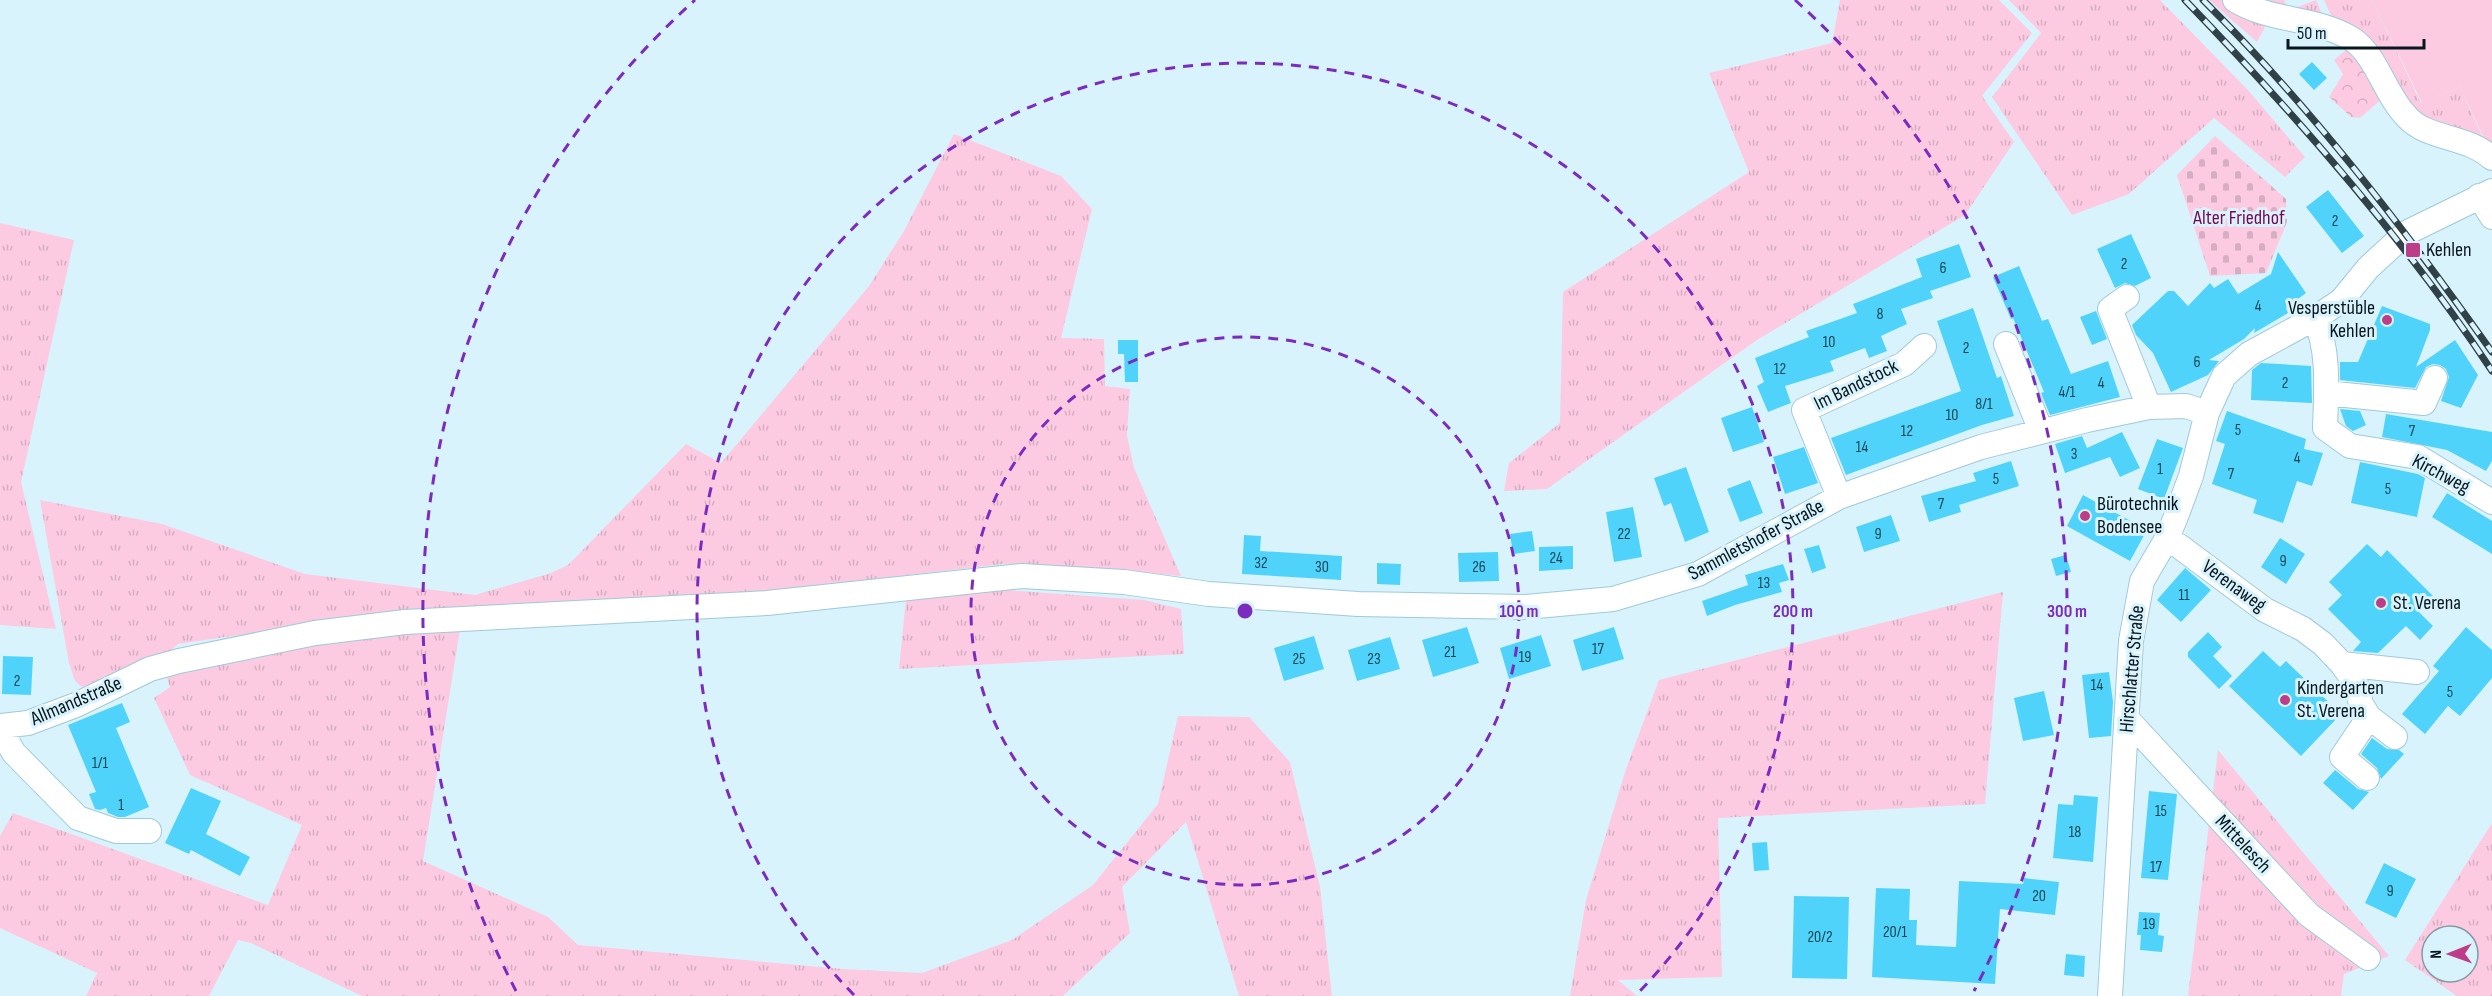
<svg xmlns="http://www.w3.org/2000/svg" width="2492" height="996" viewBox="0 0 2492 996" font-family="'Sofia Sans Condensed',sans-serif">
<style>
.grass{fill:url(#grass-tufts);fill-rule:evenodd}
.cemetery{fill:url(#cemetery-stones)}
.park{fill:url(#park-crowns)}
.garden{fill:#fccbe2}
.building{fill:#50d3fb}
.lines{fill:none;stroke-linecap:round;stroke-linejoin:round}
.minor-casing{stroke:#9fcad9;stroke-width:26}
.minor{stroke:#fff;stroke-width:24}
.rail-casing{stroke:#304148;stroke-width:7}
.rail{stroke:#d9f3fc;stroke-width:4.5;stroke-dasharray:14;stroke-linecap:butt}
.ring{fill:none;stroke:#7b2cbf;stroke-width:3;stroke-dasharray:10 8}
.poi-dot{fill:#be3d88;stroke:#d9f3fc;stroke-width:2}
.labels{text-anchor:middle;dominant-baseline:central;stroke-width:6;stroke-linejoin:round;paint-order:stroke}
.number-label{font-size:16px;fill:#194654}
.park-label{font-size:20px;fill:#780650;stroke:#d9f3fc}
.poi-label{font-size:20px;fill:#07171d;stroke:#d9f3fc;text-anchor:start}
.street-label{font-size:20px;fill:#07171d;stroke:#d9f3fc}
.centre{fill:#7b2cbf;stroke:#d9f3fc;stroke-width:3}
.ring-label{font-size:18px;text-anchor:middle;font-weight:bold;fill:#7b2cbf;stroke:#d9f3fc;stroke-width:6;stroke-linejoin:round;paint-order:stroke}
</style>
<defs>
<pattern id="grass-tufts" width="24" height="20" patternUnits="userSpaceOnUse" patternTransform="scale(1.5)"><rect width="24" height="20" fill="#fccbe2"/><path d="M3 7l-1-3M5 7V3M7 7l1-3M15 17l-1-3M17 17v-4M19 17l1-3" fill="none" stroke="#d6aec1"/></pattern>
<pattern id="cemetery-stones" width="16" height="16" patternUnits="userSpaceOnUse" patternTransform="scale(1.5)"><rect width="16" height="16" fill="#fccbe2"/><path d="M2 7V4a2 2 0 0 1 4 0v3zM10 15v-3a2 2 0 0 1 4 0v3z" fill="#d6aec1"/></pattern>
<pattern id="park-crowns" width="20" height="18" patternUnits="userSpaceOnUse" patternTransform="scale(1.5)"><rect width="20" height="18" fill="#fccbe2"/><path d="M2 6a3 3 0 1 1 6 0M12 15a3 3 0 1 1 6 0" fill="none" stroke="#d6aec1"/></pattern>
</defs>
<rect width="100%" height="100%" fill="#d9f3fc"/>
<!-- grass -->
<path class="grass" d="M1840,0h159l33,33 -50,63 32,46 -49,73 -208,125 -210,149 -43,2 5,-28 51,-40 3,-131 186,-120 -40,-99 123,-30z
M2009,0h151l87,89 58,68 -20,20 -71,-59 -85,76 -57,21 -80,-118 49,-64z
M2209,0h19l37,27 -8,15z
M2251,0h33l5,10 27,-10 9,21z
M2324,0h48l49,103 39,-16 24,53 8,-4v10l-69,-28 -88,-93z
M954,134l107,42 31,33 -31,129 43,1 1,47 25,3 -3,46 7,33 47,108 -63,-6 -115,-6 -244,28 -379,22 -202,30 -17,15 -70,26 -8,3 -8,-7 -6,-18 -29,-163 122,24 143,50 170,21 76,-22 17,-8 118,-121 35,19 148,-177 35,-55z
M0,223l74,17 -53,242 35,147 -56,-4z
M1007,590l137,10 37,9 3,45 -285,15 7,-70z
M2003,592l-18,212 -267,14 4,159 -104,3 19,16h-67l16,-96 40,-131 33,-89z
M460,629l-37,232 125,56 30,28 265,24 79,4 90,-33 81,-55 65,-81 20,-88 71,1 41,45 30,125 12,109h-93l-53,-174 -64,65 8,46 -67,63h-701l-111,-53 -13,-3 -29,56h-123l11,-23 -97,-45v-92l13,-23 255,92 34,-80 -112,-50 -36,-77 16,-11 -5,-15 130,-27z
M2218,750l171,206 -45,18 -3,22h-153z
M2492,823v173h-35l-52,-36zM2432,936h36v36h-36z"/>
<!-- cemetery -->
<path class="cemetery" d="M2215,136l71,63 1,23 -21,51 -56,3 -33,-101z"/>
<!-- park -->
<path class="park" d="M2352,45l31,53 -23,20 -9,-1 -22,-20 14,-23 -9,-14z"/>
<!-- garden -->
<path class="garden" d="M2372,0h120v136l-7,4 -25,-53 -38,16z"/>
<!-- building -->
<path class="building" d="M2312,62l15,16 -13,12 -15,-16z
M2328,190l36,46 -22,17 -36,-46z
M2131,234l20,44 -16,8 -10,-3 -10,5 -18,-39z
M1959,244l12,33 -41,14 3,7 -32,11 6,15 -26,12 6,15 -18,7 -4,-10 -35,13 4,10 -49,15 6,17 -23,9 -11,-26 7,-4 -9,-24 54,-21 -3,-6 51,-18 -4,-9 69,-27 -6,-18z
M2278,252l28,41 -20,15 2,5 -34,20 1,-5 -11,11 -35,21 10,1 -11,14 -37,17 -18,-39 -17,-18 -4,-10 36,-34h6l14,15 22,-23 4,5 14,-9 10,15 33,-20z
M2019,266l23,55 6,-2 23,55 37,-13 12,36 -70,18 -9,-22 3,-1 -31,-74 -2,1 -18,-42z
M2382,306l48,18v6l-14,37 39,-27 23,35 -17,33 -20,-7 8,-24 -3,-8 -6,-4 -7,-1 -7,3 -11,21 -75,-8v-18h18z
M1973,308l24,70 4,-2 13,40 -32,9 -136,50 -15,-37 130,-47 -24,-70z
M2096,311l11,28 -15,6 -12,-28z
M1118,340h20v42h-13l-1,-28h-6z
M2261,363l50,3 1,37 -61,-3 1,-30z
M1752,407l12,35 -31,10 -12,-34z
M2340,409l20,2 6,14 -13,6 -7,-5z
M2227,411l79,28 -2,10 19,4 -11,33 -15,-5 -14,42 -30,-10 4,-13 -45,-16 13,-40 -9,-3z
M2386,414l106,18v29l-6,10 -39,-21 -65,-13z
M2122,432l18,36 -20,9 -10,-20 -45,16 -10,-29 27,-8 5,12z
M2157,439l26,9 -19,51 -26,-10z
M1804,447l14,36 -33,11 -12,-37z
M2011,461l8,25 -60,19 2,7 -32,10 -8,-26 55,-15 -3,-8z
M2360,462l58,12 7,4 -8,39 -66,-14z
M1686,467l23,65 -24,10 -14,-39 -7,3 -10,-28z
M1750,480l13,33 -23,9 -13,-33z
M2447,493l45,28v33l-60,-37z
M2083,495l64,35 -17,31 -63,-35z
M1633,507l9,50 -28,5 -8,-50z
M1891,515l9,26 -36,11 -8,-25z
M1532,531l3,20 -22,3 -3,-20z
M1244,535l17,1 -1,15 82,5 -1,24 -99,-6z
M2280,538l25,16 -19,30 -25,-17z
M2367,544l14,13 6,-7 47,47 -15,15 14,14 -13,14 -14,-14 -28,27 -25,-2 8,-9 -33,-33 14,-14 -13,-13z
M1819,545l7,23 -14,5 -8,-24z
M1573,546v23l-34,2v-24z
M1498,552l1,29 -40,1 -1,-29z
M2066,555l5,17 -15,4 -5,-17z
M1377,563l24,1 -1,21 -23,-1z
M1783,564l6,16 -10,3 3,9 -47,13 -28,11 -5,-15 46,-16 -3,-10z
M2185,568l26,22 -30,32 -24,-22z
M1467,627l12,36 -46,14 -11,-37z
M1614,627l10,32 -42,12 -9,-31z
M2466,627l26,23v28l-32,38 -12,-10 -23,28 -23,-20 37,-43 -6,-5z
M2208,632l14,15 -9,9 19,20 -13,13 -31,-32v-5z
M1541,635l10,31 -42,13 -9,-31z
M1314,636l10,33 -40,12 -10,-33z
M1390,637l10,32 -43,12 -9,-31z
M2263,651l17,16 6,-6 55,53 -40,42 -72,-70z
M3,656l30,1 -2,38 -29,-1z
M2109,672l4,30 -2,34 -22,2 -7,-63z
M2044,691l10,44 -31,6 -9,-43z
M122,703l8,19 -14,6 33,79 -24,10h-7l-10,-4 -2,-5 -6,2 -5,-1 -6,-15 7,-2 -28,-67z
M2372,738l15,11 12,1 5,4 -23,25 -4,-11 -16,-14z
M2335,770l23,19 11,3 -16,18 -30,-27z
M191,788l30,13 -15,33 44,23 -10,19 -49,-26 -2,4 -24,-11z
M2149,791l28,3 -9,86 -27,-2z
M2074,795l24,2 -5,65 -40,-4 5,-54 15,1z
M1767,842l2,28 -15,1 -2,-28z
M2384,863l32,16 -20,39 -31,-15z
M2024,878l35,4 -4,33 -55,-6 -5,75 -123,-7 4,-89 34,1 -1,31h8l-1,25 40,2 3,-66 64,3z
M1794,896l55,1 -2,82 -55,-1z
M2139,912l21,1 -2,22 6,1 -2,16 -22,-2 1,-15h-4z
M2066,954l19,2 -1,21 -20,-2z"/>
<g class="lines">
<defs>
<path id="minor" d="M2235,0c36,22 81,17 117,39 25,17 33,56 55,78 21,23 59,18 85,41
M2479,196l13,21
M2127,297l-17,12 39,98
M2315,318c15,34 11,74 10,110l25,18 68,11 74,45
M2006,344l35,87
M2326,393l98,10 11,-25
M1839,497l-35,-87 100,-46 20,-18
M2166,540l13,6 86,64 38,19 20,15 19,20 14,20 5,20 8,13 26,20
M2342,664l75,8
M2127,719l182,196 59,43
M0,726l28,-3 48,-18 74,-36 29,-8 136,-28 90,-11 362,-19 255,-27 102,6 85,12 149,10 168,3 87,-8 85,-25 141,-77 142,-50 106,-27 62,-13 37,-1 21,7
M0,729l14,24 64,65 38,13h33
M2367,778l-25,-21 27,-40
M2110,996l21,-355 11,-60 24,-41 9,-21 16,-43 16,-63 17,-37 25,-22 66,-36 26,-17 27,-33 38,-35 86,-42"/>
</defs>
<!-- minor casing -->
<use href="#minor" class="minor-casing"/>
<!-- minor -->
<use href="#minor" class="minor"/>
<defs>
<path id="rail" d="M2185,0c110,114 220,239 307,371
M2203,0c108,107 201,228 289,352"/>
</defs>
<!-- rail casing -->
<use href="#rail" class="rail-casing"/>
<!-- rail -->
<use href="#rail" class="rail"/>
</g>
<!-- distance rings -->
<g class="ring">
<circle cx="1245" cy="611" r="274"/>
<path d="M854 995A548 548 0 1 1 1636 995"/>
<path d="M516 991A822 822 0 0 1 695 0M1795 0A822 822 0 0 1 1974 991"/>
</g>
<!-- markers -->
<g class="poi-dot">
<rect x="2405" y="242" width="16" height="16" rx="3"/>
<circle cx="2387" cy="320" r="6"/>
<circle cx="2085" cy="516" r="6"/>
<circle cx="2381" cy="603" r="6"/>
<circle cx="2285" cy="700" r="6"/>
</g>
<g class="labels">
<!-- number labels -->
<g class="number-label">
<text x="2335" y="221">2</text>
<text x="2124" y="264">2</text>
<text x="1943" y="268">6</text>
<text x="2258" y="306">4</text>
<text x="1880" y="314">8</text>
<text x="1829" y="342">10</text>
<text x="1966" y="348">2</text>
<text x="2197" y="362">6</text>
<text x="1780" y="369">12</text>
<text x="2101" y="383">4</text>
<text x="2285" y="383">2</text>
<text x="2067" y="392">4/1</text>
<text x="1984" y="404">8/1</text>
<text x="1952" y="415">10</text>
<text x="2238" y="430">5</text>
<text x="1907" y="431">12</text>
<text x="2412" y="431">7</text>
<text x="1862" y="447">14</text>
<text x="2074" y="454">3</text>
<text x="2297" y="458">4</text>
<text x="2160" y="469">1</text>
<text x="2231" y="474">7</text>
<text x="1996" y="479">5</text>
<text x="2388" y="489">5</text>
<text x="1941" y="504">7</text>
<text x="1624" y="534">22</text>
<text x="1878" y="534">9</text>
<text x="1556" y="558">24</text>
<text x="2283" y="561">9</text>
<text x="1261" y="563">32</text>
<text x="1322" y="567">30</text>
<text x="1479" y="567">26</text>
<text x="1764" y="583">13</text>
<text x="2184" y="595">11</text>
<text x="1598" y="649">17</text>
<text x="1450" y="652">21</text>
<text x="1525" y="657">19</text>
<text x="1299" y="659">25</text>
<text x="1374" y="659">23</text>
<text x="17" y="681">2</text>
<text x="2097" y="685">14</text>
<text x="2450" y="692">5</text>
<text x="100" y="763">1/1</text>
<text x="121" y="805">1</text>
<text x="2161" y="811">15</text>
<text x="2075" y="832">18</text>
<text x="2156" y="867">17</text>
<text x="2390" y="891">9</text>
<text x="2039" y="896">20</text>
<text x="2149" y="924">19</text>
<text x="1895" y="932">20/1</text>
<text x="1820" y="937">20/2</text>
</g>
<!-- park labels -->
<g class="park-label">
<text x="2239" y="218">Alter Friedhof</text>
</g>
<!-- poi labels -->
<g class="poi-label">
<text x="2426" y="250">Kehlen</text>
<text x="2375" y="308" text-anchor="end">Vesperstüble<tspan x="2375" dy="23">Kehlen</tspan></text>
<text x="2097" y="504">Bürotechnik<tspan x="2097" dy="23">Bodensee</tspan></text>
<text x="2393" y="603">St. Verena</text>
<text x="2297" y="688">Kindergarten<tspan x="2297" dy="23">St. Verena</tspan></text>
</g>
<!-- street labels -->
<g class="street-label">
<text transform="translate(1856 385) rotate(-26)">Im Bandstock</text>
<text transform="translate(2441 474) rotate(28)">Kirchweg</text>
<text transform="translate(1756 540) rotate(-28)">Sammletshofer Straße</text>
<text transform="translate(2234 586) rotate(36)">Verenaweg</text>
<text transform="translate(2132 669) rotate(-85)">Hirschlatter Straße</text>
<text transform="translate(76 701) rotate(-23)">Allmandstraße</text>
<text transform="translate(2243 844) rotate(47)">Mittelesch</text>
</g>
</g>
<circle cx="1245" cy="611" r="9" class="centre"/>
<g class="ring-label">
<text x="1519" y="617">100 m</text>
<text x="1793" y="617">200 m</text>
<text x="2067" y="617">300 m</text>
</g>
<!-- north arrow -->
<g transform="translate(2450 954) rotate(269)"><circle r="28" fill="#d9f3fc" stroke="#859ba3" stroke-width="1.5"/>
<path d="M0-4.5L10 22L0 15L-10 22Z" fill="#be3d88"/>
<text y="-9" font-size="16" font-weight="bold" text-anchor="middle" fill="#07171d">N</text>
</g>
<!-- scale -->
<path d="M2288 39v9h136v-9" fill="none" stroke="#07171d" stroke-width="3"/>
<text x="2297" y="39" font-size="18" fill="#07171d" stroke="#d9f3fc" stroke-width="4.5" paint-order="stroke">50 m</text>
</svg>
